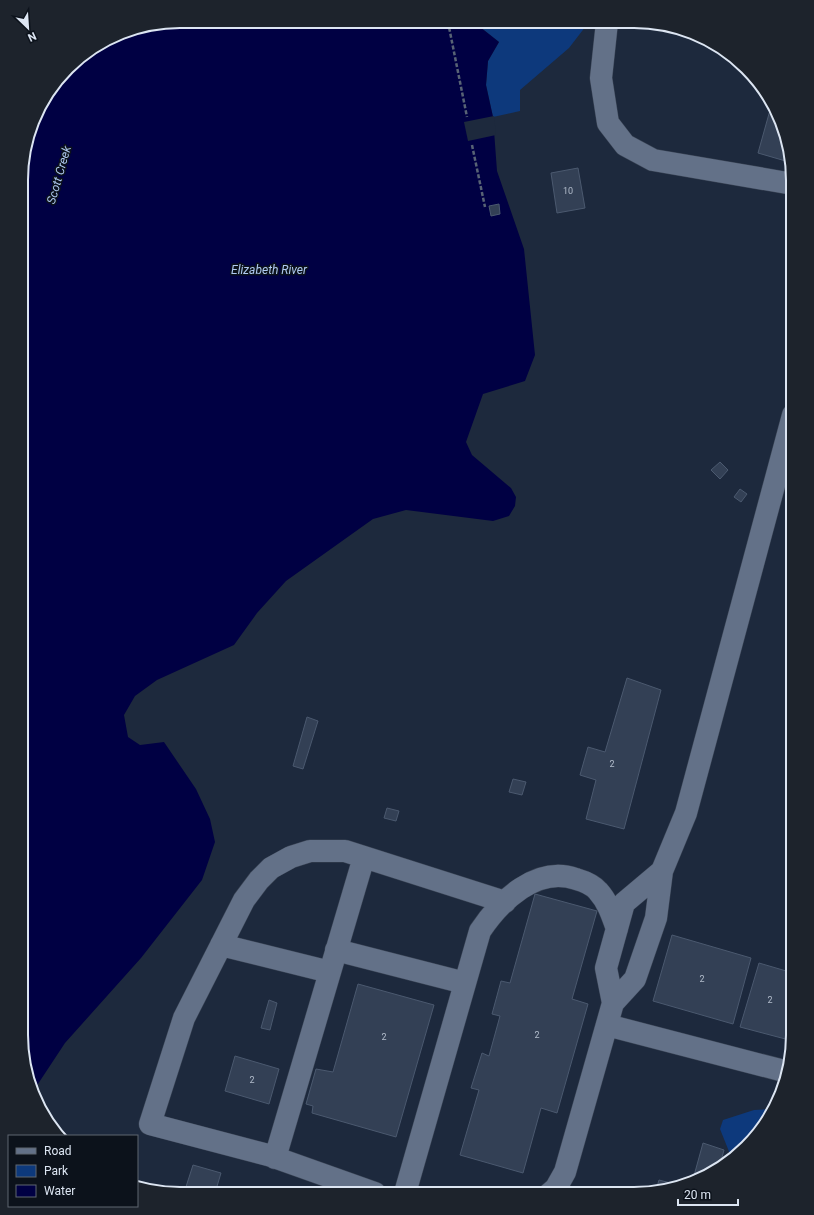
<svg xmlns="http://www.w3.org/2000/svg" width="814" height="1215" viewBox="0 0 814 1215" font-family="Roboto,sans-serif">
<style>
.green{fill:#0d397c}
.water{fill:#000043}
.pier{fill:#1d293d}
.building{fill:#334055;stroke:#4b596f}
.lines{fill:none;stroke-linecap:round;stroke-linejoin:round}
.minor-casing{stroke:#3a4455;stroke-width:23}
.path{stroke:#586375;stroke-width:2.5;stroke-dasharray:4 2;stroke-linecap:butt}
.minor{stroke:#637188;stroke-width:22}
.labels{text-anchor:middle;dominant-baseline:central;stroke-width:3;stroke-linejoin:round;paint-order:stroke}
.number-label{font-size:9px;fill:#b2bccb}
.water-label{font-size:12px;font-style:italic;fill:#afc9f1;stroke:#0c121b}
.rim{fill:none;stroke:#dce5f2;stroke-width:2}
</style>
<rect width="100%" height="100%" fill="#1d293d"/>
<!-- green -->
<path class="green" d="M478,22h111l-20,26 -49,42v21l-27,6 -7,-32 2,-24 11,-19 -19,-15z
M773,1109l-7,15 -35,37 1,-2 -12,-30 3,-9 31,-10z"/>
<!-- water -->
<path class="water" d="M180,21l298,1 2,5 19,15 -11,19 -2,24 7,32 4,54 27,78 11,106 -10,26 -42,13 -17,48 6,13 39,33 5,9 -1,9 -6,10 -16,5 -87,-11 -33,9 -87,62 -29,32 -23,32 -77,35 -22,16 -11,19 4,22 12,8 24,-3 32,47 14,30 5,23 -13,38 -61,78 -76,85 -33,50 -11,-58 1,-876 20,-59 33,-40 53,-31z"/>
<!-- pier -->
<path class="pier" d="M494,116l2,19 -28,6 -4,-19z"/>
<!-- building -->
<path class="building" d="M772,103l9,16 8,43 -31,-9z
M578,168l7,40 -28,5 -6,-40z
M499,204l1,10 -9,2 -2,-10z
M720,462l8,8 -8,9 -9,-9z
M740,489l7,5 -6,8 -7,-5z
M627,678l34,12 -37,139 -38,-10 10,-39 -16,-5 8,-28 17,5z
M307,717l11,4 -15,48 -10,-3z
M513,779l13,3 -4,13 -13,-3z
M387,808l12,3 -3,10 -12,-3z
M535,894l62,17 -25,88 16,5 -31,109 -16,-5 -18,65 -63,-18 19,-65 -8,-2 11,-35 7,3 11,-40 -8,-2 9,-33 9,2z
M672,935l79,23 -18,66 -80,-23z
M759,963l34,10v68l-53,-14z
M358,984l76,21 -38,132 -84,-24 1,-7 -7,-2 10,-35 17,3z
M269,1000l8,3 -7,27 -9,-2z
M235,1056l44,13 -10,35 -44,-13z
M703,1143l21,7 -5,18 -27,15z
M193,1165l28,8 -6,20h-31z
M659,1180l19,5 -22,5z
M236,1187l21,6h-23z"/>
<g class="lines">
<defs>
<path id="minor" d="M607,22l-6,56 7,45 17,22 28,15 140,24
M662,871l-38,32 -18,65 7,35 22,-24 21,-61 6,-47 24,-58 107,-398
M221,945l109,27
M336,950l129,33
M607,1025l181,47
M275,1158l89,-301
M375,1193l-107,-38 -118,-31 34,-106 60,-118 15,-20 12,-12 20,-11 19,-6h35l160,51
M405,1193l75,-262c20,-30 57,-66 96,-52 7,2 17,6 22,12 10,11 14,24 19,38
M549,1194l7,-6 9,-16 48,-169"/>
</defs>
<!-- minor casing -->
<use href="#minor" class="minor-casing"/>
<!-- path -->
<path class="path" d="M448,22l19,95
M472,145l13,62"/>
<!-- minor -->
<use href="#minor" class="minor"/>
</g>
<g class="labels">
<!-- number labels -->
<g class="number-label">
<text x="568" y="191">10</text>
<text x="612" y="764">2</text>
<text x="702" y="979">2</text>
<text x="770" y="1000">2</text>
<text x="537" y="1035">2</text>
<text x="384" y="1037">2</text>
<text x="252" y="1080">2</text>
</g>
<!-- water labels -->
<g class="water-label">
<text transform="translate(59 175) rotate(-74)">Scott Creek</text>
<text x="269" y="270">Elizabeth River</text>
</g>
</g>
<!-- crop -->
<path d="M0 0H814V1215H0ZM180 28H634A152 152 0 0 1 786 180V1035A152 152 0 0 1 634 1187H180A152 152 0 0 1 28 1035V180A152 152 0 0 1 180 28Z" fill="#1d232c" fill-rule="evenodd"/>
<path class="rim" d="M180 28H634A152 152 0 0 1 786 180V1035A152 152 0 0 1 634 1187H180A152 152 0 0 1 28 1035V180A152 152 0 0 1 180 28Z"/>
<!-- legend -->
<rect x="8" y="1135" width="130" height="72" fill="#0c121b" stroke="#5f6671"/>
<rect x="16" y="1148" width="20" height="6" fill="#637188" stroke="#5f6671"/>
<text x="44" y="1155" font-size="12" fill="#dce5f2">Road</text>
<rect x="16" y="1165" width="20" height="12" fill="#0d397c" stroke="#5f6671"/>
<text x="44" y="1175" font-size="12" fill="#dce5f2">Park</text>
<rect x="16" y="1185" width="20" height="12" fill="#000043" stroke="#5f6671"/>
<text x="44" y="1195" font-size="12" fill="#dce5f2">Water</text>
<!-- north arrow -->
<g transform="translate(28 28) rotate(155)" stroke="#0c121b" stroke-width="3" paint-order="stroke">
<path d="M0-3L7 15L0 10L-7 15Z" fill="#dce5f2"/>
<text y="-6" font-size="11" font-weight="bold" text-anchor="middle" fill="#dce5f2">N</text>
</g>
<!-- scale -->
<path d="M678 1199v6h60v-6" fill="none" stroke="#dce5f2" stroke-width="2"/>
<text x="684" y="1199" font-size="12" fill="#dce5f2" stroke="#0c121b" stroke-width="3" paint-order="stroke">20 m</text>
</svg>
